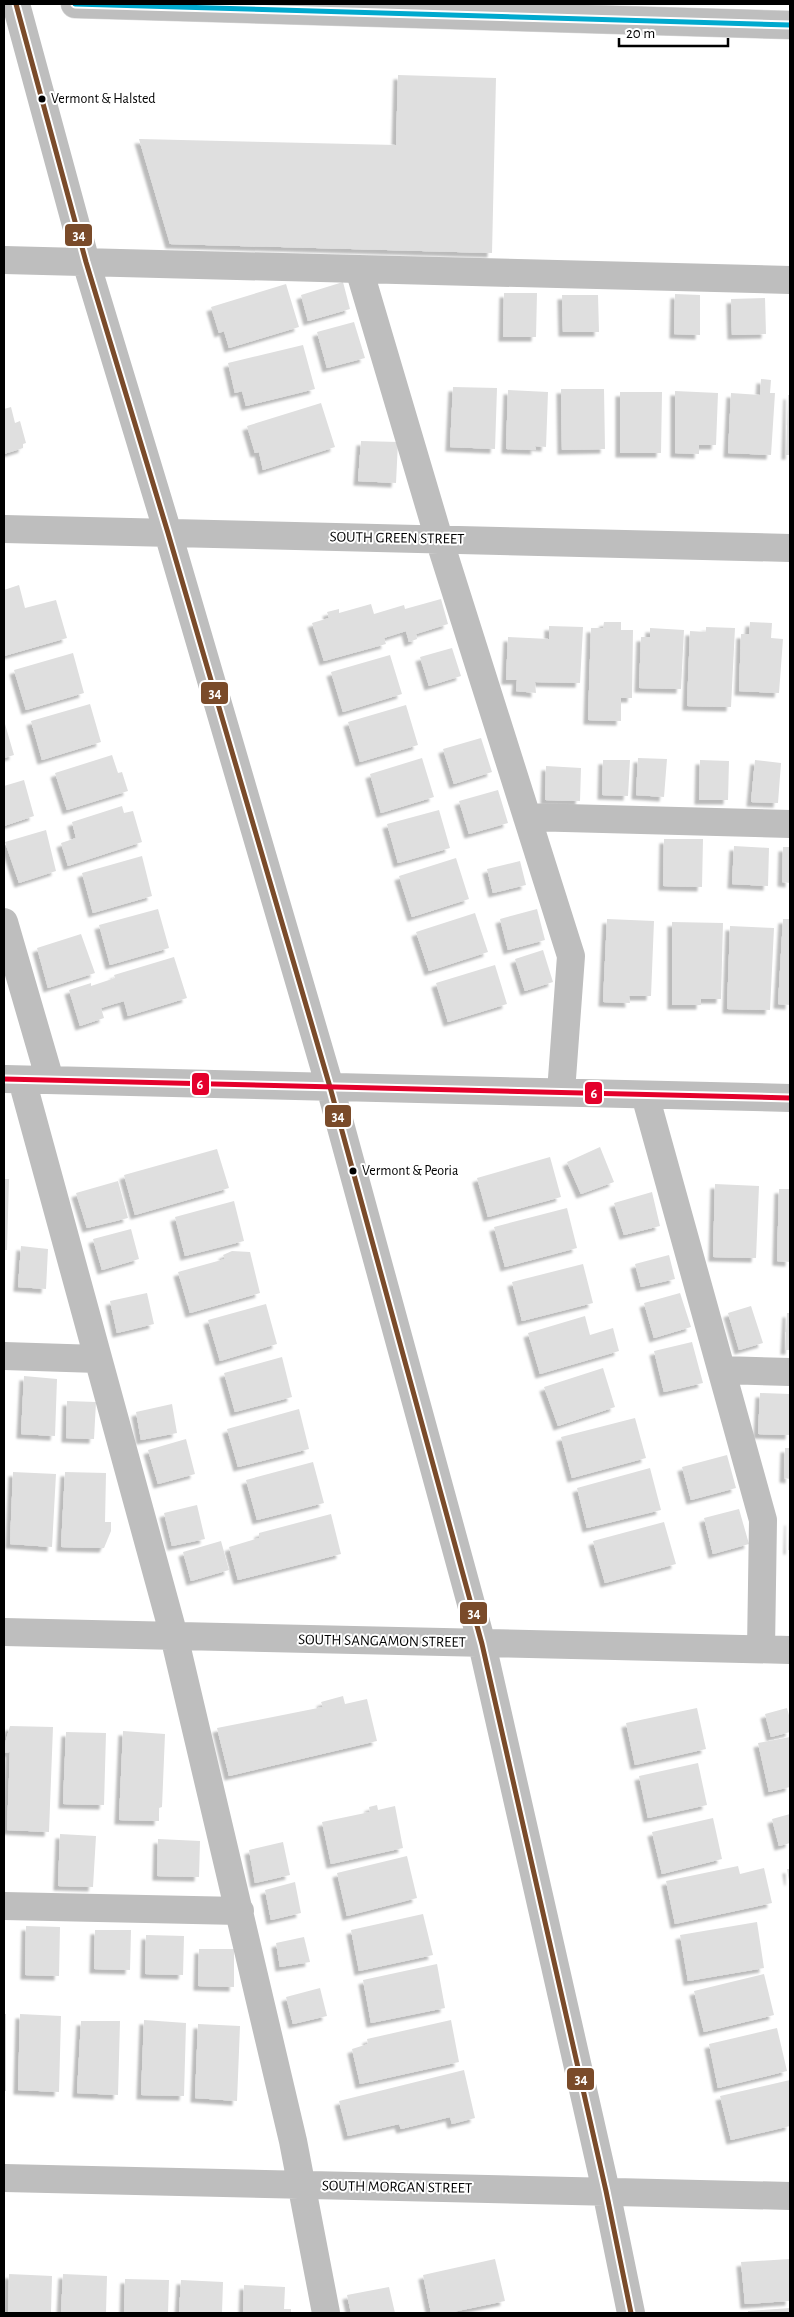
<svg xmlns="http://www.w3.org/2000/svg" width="794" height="2317" viewBox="0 0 794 2317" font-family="'Alegreya Sans',sans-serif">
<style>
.building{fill:#dfdfdf;filter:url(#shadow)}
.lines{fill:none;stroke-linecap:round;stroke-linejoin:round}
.major-casing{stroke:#dbdbdb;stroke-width:29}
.minor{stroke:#bebebe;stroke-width:28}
.major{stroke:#bebebe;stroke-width:28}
.bus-1-casing{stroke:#fff;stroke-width:9}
.bus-2-casing{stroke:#fff;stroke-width:9}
.bus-3-casing{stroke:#fff;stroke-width:9}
.bus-1{stroke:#7a4b2a;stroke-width:5}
.bus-2{stroke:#e4002b;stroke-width:5}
.bus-3{stroke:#00a9ce;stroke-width:5}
.bus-dot{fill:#000;stroke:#fff;stroke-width:2}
.labels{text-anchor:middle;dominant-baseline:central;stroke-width:4;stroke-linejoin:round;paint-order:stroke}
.bus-label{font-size:14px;fill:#000;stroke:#fff;text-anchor:start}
.street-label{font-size:15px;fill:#000;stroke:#fff}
.line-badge{stroke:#fff;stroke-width:2}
.badge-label{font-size:14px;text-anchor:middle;font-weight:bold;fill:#fff}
</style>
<defs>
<filter id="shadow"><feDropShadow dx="-4.5" dy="4.5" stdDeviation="1" flood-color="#0004"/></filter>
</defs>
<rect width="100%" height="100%" fill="#fff"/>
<!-- building -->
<path class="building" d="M398,75l98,3 -4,175 -322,-9 -31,-105 257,6z
M343,282l7,27 -42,12 -7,-26z
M286,284l13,43 -70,21 -5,-17 -5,2 -8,-26z
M504,293h33l-1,44h-33z
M675,294l25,1v40l-26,-1z
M562,295h36l1,37h-36z
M765,298l1,36 -34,1 -1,-36z
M354,322l11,36 -38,10 -10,-36z
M303,345l12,44 -69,17 -4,-15 -7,2 -7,-30z
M761,379l10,1 -1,13h5l-4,62 -43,-2 3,-60 29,2z
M453,387l44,1 -2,61 -45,-2z
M561,389h43l1,60 -43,1z
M508,390l40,2 -2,55 -11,-1 1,4 -30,-1z
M675,391l43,2 -2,52h-17v9l-24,-1z
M620,392h42l-1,61h-41z
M788,395h2v60h-4z
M321,403l14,44 -72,23 -4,-18 -4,1 -8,-27z
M11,407l4,16 5,-2 6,22 -3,1v4l-19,6v-45z
M361,441l37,1 -2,41 -38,-2z
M19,585l6,23 31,-8 11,38 -63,18v-66z
M441,599l7,25 -32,10 1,5 -8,3 -3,-11 -22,7 2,6 -62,17 -12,-38 17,-5 -2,-6 12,-3v4l32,-9 3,10 30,-9 1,4z
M604,622h17v8h12l-1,68h-11v23l-33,-1 3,-92h12z
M750,622l22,1 -1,15 12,1 -4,54 -40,-2 2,-57h8z
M549,626l34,1 -3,56 -45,-1 1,11 -20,-2 1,-11h-11l2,-43 41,2z
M706,627l29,1 -4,79 -44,-1 3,-75 16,1z
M650,628l34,2 -3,59 -42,-1 2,-51h9z
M452,648l9,28 -32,10 -9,-29z
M73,653l11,40 -58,17 -12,-40z
M390,655l12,39 -59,18 -12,-40z
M90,704l11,38 -59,18 -11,-39z
M406,705l12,40 -58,17 -12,-40z
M5,724l9,31 -10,3v-33z
M481,738l11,34 -38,12 -11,-35z
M112,755l6,18 4,-1 6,19 -61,19 -12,-37z
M422,758l12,39 -53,16 -11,-39z
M638,758l29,1 -3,38 -28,-2z
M603,760h27l-2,36 -26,-1z
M700,760l29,1 -1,39h-29z
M755,760l26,3 -3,40 -27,-1z
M546,766l35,2 -1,33 -35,-1z
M24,780l10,36 -30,10v-40z
M498,790l10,33 -39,11 -10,-33z
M122,806l2,7 9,-2 9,31 -74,24 -7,-23 15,-5 -4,-16z
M439,810l11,38 -52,15 -11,-39z
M46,830l10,41 -37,12 -14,-41z
M664,839h39l-1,48 -39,-1z
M734,846l35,2 -1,38 -36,-2z
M783,847h7v36l-8,-1z
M142,856l10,40 -59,17 -11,-40z
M456,858l13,41 -57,18 -13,-41z
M520,861l6,24 -33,8 -6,-24z
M158,909l11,39 -59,17 -11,-40z
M537,909l8,31 -37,10 -8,-31z
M475,913l13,39 -59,19 -13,-39z
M607,919l47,2 -3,75h-22l1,7 -27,-1z
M783,919h7v86l-12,-1z
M672,922l51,1 -2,76h-20v6h-29z
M730,926l44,2 -4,82 -43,-1z
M81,934l14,39 -47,15 -11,-40z
M543,950l10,32 -28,9 -10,-32z
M174,957l13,41 -59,18 -4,-15 -23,7 3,10 -24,8 -11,-36 22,-7v3l24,-8 -1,-3z
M495,965l12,39 -59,18 -12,-39z
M600,1147l14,35 -33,12 -14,-32z
M217,1149l12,39 -94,27 -11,-40z
M550,1157l11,40 -73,20 -11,-39z
M4,1179h5l-2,71h-3z
M118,1181l10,37 -41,10 -11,-35z
M715,1184l44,2 -3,72 -43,-1z
M779,1189h11v73l-13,-1z
M652,1192l8,34 -36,9 -10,-32z
M234,1201l10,40 -59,15 -10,-39z
M567,1208l10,40 -72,19 -11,-40z
M131,1229l8,30 -37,11 -9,-31z
M21,1246l27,3 -2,40 -28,-2z
M232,1251l18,1 10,41 -70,20 -12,-41 47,-13 -2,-4z
M669,1255l6,24 -34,8 -6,-23z
M583,1264l10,39 -71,18 -10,-39z
M147,1293l7,31 -37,9 -7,-32z
M680,1293l11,34 -37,11 -10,-35z
M266,1304l11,40 -57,17 -12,-41z
M751,1306l12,37 -24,7 -11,-37z
M787,1313h3v37h-5z
M585,1316l5,19 23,-7 6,23 -79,23 -12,-41z
M692,1342l11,41 -39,9 -10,-41z
M282,1357l10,40 -57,15 -11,-39z
M603,1368l12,39 -57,19 -14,-39z
M24,1376l33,3 -2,57 -34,-2z
M760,1393l30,1v41l-32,-1z
M67,1401l29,1 -2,37 -28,-1z
M172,1404l5,29 -36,7 -5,-28z
M299,1409l10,40 -71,18 -11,-38z
M635,1418l11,40 -74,20 -11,-41z
M186,1439l9,35 -37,10 -10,-34z
M785,1448h5v31l-6,-1z
M727,1455l9,33 -45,12 -9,-33z
M313,1462l11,41 -67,17 -11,-40z
M650,1468l11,42 -74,18 -10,-40z
M13,1472l43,2 -4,73 -42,-3z
M65,1472l41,1 -1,49h6v9l-7,17 -43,-1z
M197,1505l8,34 -33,7 -8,-33z
M739,1509l10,35 -36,10 -9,-36z
M331,1514l10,40 -103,26 -9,-33 30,-9v-5z
M789,1521h1v29h-2z
M664,1522l12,42 -71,19 -12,-42z
M221,1541l8,29 -38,11 -8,-29z
M343,1696l2,8 22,-5 10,42 -148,35 -12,-48 106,-21 -2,-5z
M697,1708l9,41 -71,16 -9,-42z
M787,1708l3,11v13l-19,5 -6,-23z
M10,1726l43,1 -4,105 -42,-2 3,-78 -6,1v-6z
M123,1731l42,3 -3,73 -3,1v13l-40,-1z
M66,1732l40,1 -2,72 -41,-1z
M790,1737v50l-21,5 -11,-49z
M698,1763l9,42 -59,13 -9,-42z
M377,1805l1,5 17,-4 8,42 -72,16 -9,-42 48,-10 -1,-5z
M790,1814v29l-11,3 -7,-27z
M713,1818l9,41 -60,15 -10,-42z
M60,1834l36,2 -3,51 -35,-1z
M158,1839l42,2 -1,36 -42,-1z
M283,1842l7,33 -35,8 -6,-33z
M407,1856l10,42 -70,18 -10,-43z
M738,1866l2,8 24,-6 8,35 -97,21 -9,-43z
M787,1869h3v12h-1z
M295,1882l6,31 -30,7 -6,-30z
M423,1914l10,41 -74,16 -8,-41z
M757,1922l7,46 -76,13 -8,-46z
M26,1926l34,1 -1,49 -34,-1z
M95,1930h36l-1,40 -36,-1z
M146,1935l38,1 -1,39 -38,-1z
M304,1937l6,25 -30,5 -4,-24z
M199,1949h35v38l-36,-1z
M437,1964l8,44 -74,15 -8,-43z
M764,1974l10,41 -70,17 -10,-41z
M320,1988l7,28 -34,8 -7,-27z
M4,2014h2v77h-2z
M20,2014l41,2 -2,76 -41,-2z
M144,2020l42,3 -2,73 -43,-1z
M451,2020l8,42 -99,22 -8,-35 16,-5 -1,-5z
M81,2021h39l-2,74 -41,-2z
M198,2024l42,2 -3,75 -42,-3z
M777,2028l10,43 -69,17 -9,-44z
M464,2070l11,48 -23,6 -2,-7 -49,12 -2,-5 -51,12 -9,-35z
M790,2080v46l-59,14 -11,-44z
M495,2259l10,42 -57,12h-17l-8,-38z
M790,2259v42l-45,3 -4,-42z
M9,2274l43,2 -1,37h-43z
M63,2274l44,2 -1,37h-45z
M125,2279l44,1 -1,33h-44z
M181,2280l42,2 -1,31h-43z
M244,2285l41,2 -1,22h7v4h-48z
M389,2287l6,26h-44l-4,-18z
M790,2308v5h-42v-2z"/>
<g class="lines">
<defs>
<path id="major" d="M75,4l715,21"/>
</defs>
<!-- major casing -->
<use href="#major" class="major-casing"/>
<!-- minor -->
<path class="minor" d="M16,4l70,258 82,271 162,554 152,557 124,547 25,122
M4,260l786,20
M359,269l80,270 132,417 -10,136
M4,529l786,19
M527,817l263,7
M4,922l46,158
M5,1079l785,19
M22,1080l152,556 119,505 33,172
M645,1095l118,425 -2,129
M4,1356l94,3
M722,1370l68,2
M4,1632l786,18
M4,1906l236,5
M4,2178l786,18"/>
<!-- major -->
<use href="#major" class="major"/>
<defs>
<path id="bus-1" d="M16,4l70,258 82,271 162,554 152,557 124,547 25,122"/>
<path id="bus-2" d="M4,1079l786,19"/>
<path id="bus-3" d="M75,4l715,21"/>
</defs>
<!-- bus-1 casing -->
<use href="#bus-1" class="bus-1-casing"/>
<!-- bus-2 casing -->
<use href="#bus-2" class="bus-2-casing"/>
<!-- bus-3 casing -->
<use href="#bus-3" class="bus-3-casing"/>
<!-- bus-1 -->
<use href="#bus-1" class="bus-1"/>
<!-- bus-2 -->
<use href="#bus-2" class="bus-2"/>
<!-- bus-3 -->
<use href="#bus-3" class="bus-3"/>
</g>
<!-- markers -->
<g class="bus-dot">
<circle cx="42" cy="99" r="4.5"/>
<circle cx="353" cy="1171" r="4.5"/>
</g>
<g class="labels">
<!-- bus labels -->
<g class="bus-label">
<text x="51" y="99">Vermont &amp; Halsted</text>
<text x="362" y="1171">Vermont &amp; Peoria</text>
</g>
<!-- street labels -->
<g class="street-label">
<text transform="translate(397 538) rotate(1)">SOUTH GREEN STREET</text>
<text transform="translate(382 1641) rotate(1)">SOUTH SANGAMON STREET</text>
<text transform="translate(397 2187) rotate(1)">SOUTH MORGAN STREET</text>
</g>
</g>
<g class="line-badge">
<rect x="64" y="223" width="29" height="24" rx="5" fill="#7a4b2a"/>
<rect x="200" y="681" width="29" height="24" rx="5" fill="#7a4b2a"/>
<rect x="191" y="1072" width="19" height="24" rx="5" fill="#e4002b"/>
<rect x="584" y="1081" width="19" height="24" rx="5" fill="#e4002b"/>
<rect x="324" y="1104" width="28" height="24" rx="5" fill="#7a4b2a"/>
<rect x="459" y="1601" width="29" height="24" rx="5" fill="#7a4b2a"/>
<rect x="566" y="2067" width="29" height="24" rx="5" fill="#7a4b2a"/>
</g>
<g class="badge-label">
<text x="79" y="240">34</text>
<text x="215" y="698">34</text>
<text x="200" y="1089">6</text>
<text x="594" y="1098">6</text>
<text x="338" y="1121">34</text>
<text x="474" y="1618">34</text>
<text x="581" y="2084">34</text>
</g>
<!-- border -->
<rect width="794" height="2317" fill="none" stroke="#000000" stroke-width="10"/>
<!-- scale -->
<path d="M619 38v8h109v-8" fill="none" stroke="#000000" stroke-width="2.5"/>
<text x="626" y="38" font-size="15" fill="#000000" stroke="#ffffff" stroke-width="4" paint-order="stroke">20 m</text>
</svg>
